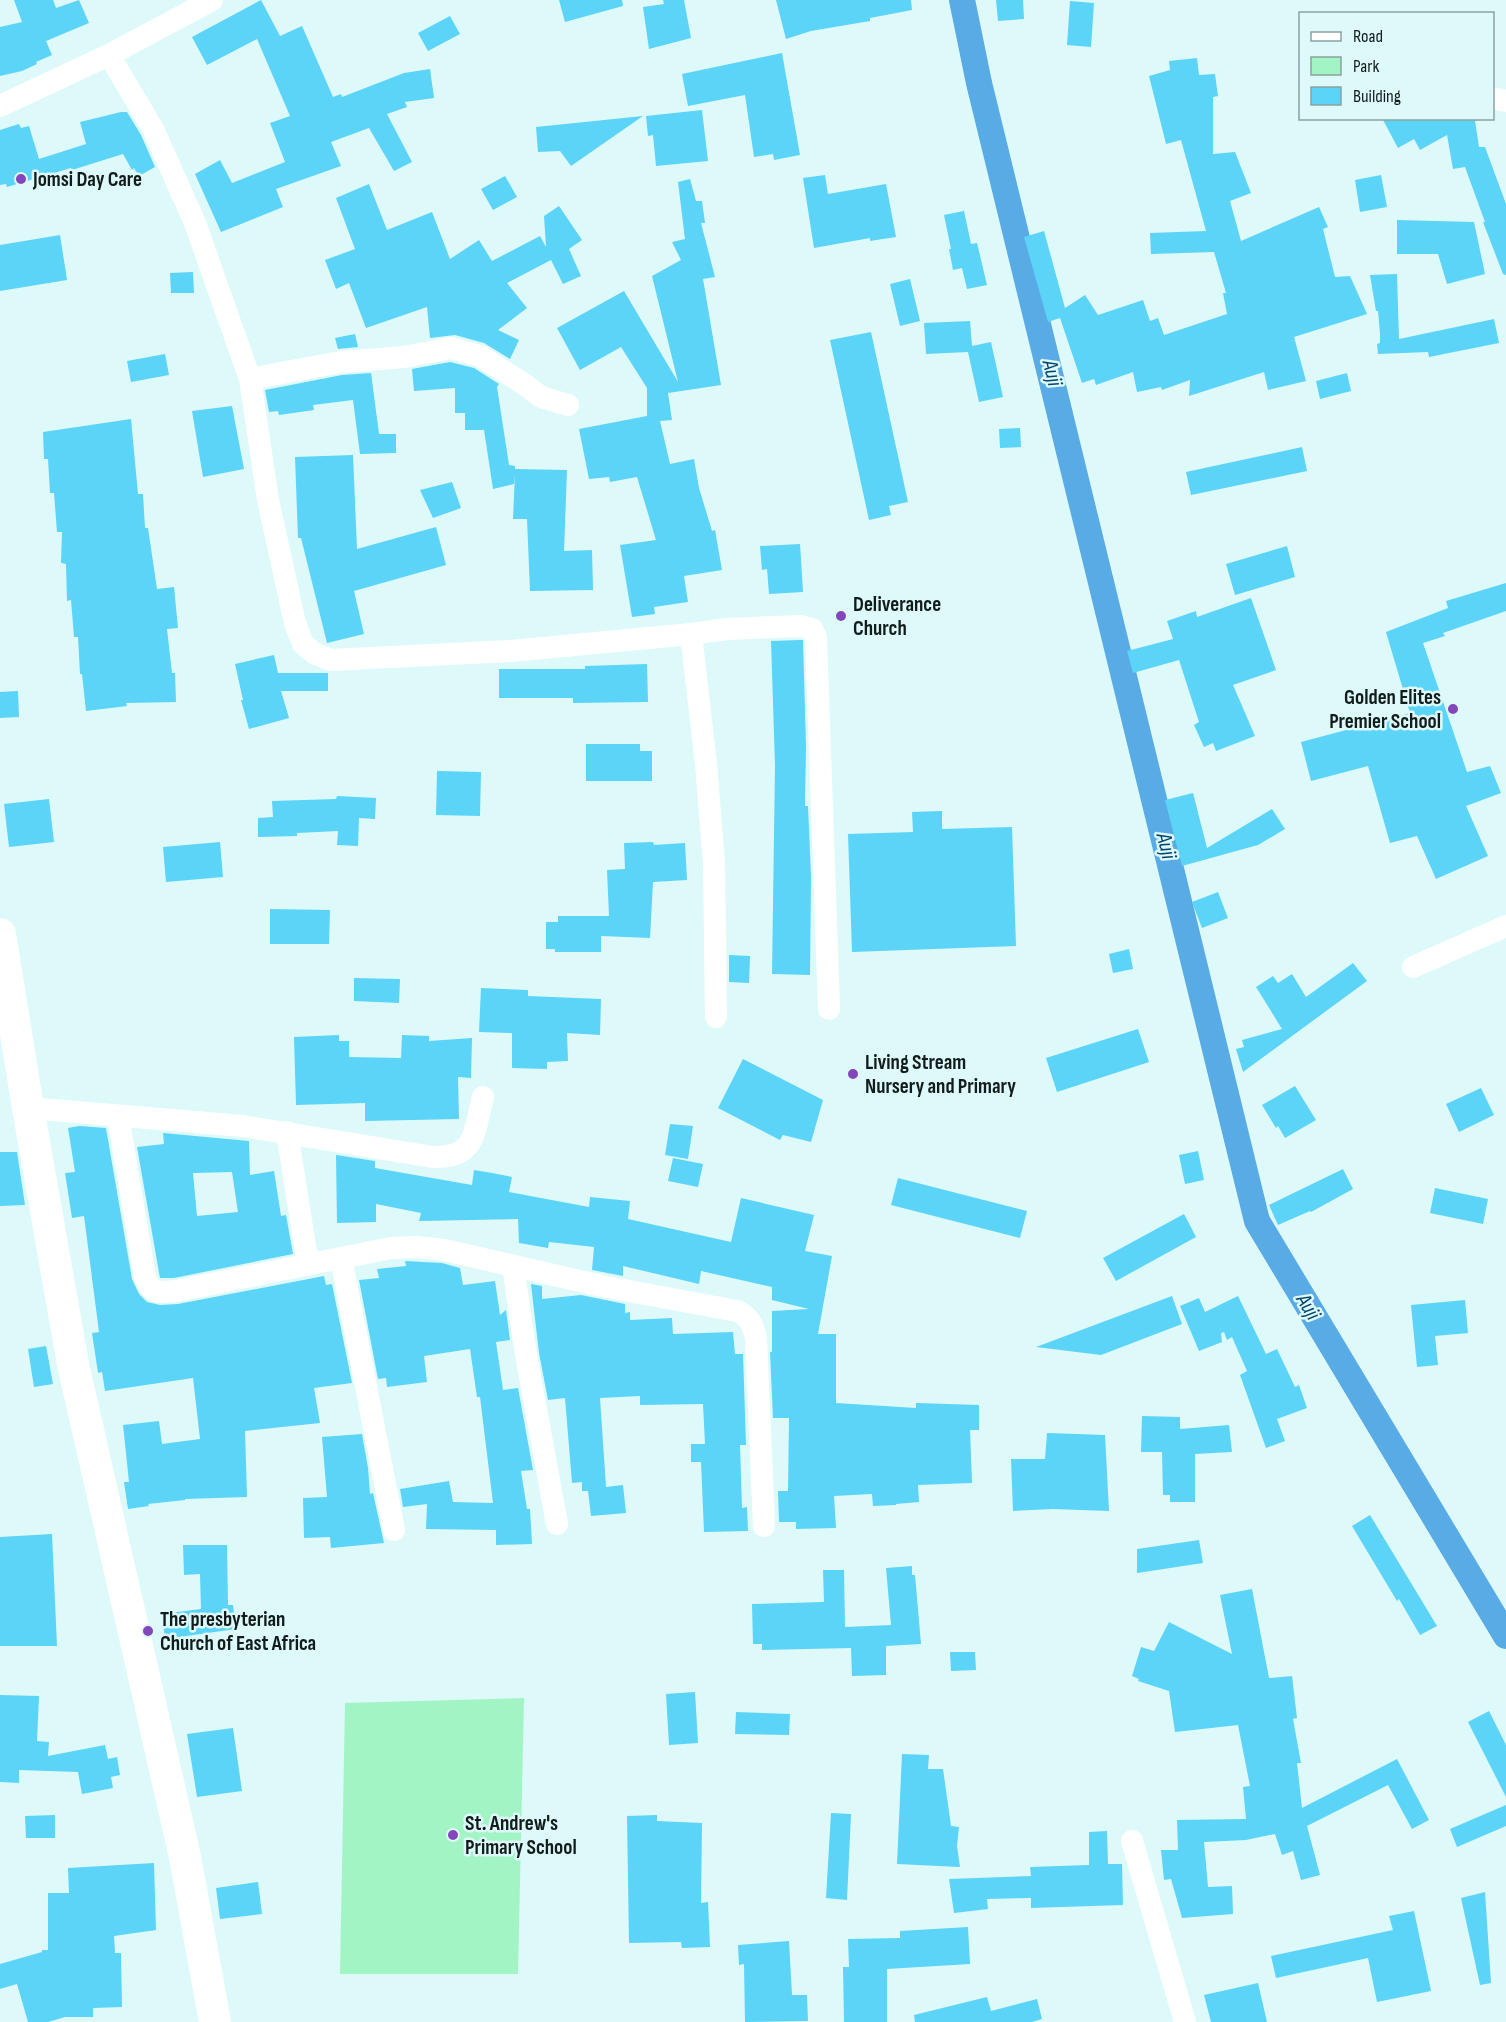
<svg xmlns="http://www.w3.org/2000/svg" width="1506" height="2022" viewBox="0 0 1506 2022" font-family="'Sofia Sans Condensed',sans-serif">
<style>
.green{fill:#a2f4c4}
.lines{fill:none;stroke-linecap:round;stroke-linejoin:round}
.canal{stroke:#59abe6;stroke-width:26}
.building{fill:#5bd4f8;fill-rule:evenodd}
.street{stroke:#fff;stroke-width:22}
.secondary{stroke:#fff;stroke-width:32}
.poi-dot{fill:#8446bb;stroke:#def9fa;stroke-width:2}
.labels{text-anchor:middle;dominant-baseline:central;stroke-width:5;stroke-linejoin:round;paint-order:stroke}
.poi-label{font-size:21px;font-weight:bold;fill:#121c1c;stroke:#def9fa;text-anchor:start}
.water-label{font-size:22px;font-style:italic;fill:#02466d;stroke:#def9fa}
</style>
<rect width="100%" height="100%" fill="#def9fa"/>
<!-- green -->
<path class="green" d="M524,1698l-6,276h-178l5,-271z"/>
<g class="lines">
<!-- canal -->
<path class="canal" d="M962,0l17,83 278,1138 249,415"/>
</g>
<!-- building -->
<path class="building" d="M14,0h39l3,8 23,-8 10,23 -43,18 6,14 -16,7 1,2 -15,7 -22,5v-49l22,-5z
M261,0l19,36 22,-10 31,71 8,-3 1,3 62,-24 26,-4 4,29 -29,4 2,5 -20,7 25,48 -18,9 -25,-43 -38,14 10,24 -65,23 7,18 -62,25 -26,-58 25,-14 12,23 53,-21 -15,-39 20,-7 -33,-77 -50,26 -15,-28z
M559,0h63l1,6 -58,16z
M663,0h21l7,38 -42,11 -6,-42 21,-3z
M776,0h135l1,10 -42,8v3l-59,10 -25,8z
M996,0h27l1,19 -26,2z
M1070,1l24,2 -3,44 -24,-2z
M450,16l10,18 -32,17 -10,-18z
M782,53l18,102 -26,5 -1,-6 -19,3 -9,-62 -57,11 -6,-32z
M1197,58l2,17 16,-1 3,22 -5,1v57l22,-2 16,41 -21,8 11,40 78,-34 9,20 -5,2 12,48 15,-1 17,38 -73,23 12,44 -38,9 -4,-18 -75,24 1,-16 -28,10 -1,-3 -24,5 -4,-20 -37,13 -2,-6 -12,4 -22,-65 -12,4 -24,-85 20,-6 21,77 20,-13 13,20 45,-15 7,21 8,-3 6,17 63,-21 -4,-21h3l-12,-41 -63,2 -1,-21 56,-2 -25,-91 -15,4 -17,-68 21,-6 -1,-9z
M702,110l6,51 -52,5 -3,-31 -5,1 -2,-20z
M121,112h6l14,23 14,32 -16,9 -5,-8 -2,2 -9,-16 -51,16 -1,-2 -64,19 -1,-3 -6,1v-55l19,-6 2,4 8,-2 10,33 47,-15 -6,-22z
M643,116l-72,50 -11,-15 -22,1 -2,-25z
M1382,118h98l-5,3 4,26h6l21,57v71l-3,-1 -20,-52h2l-20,-55 -12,2 -6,-34 -27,15 -6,-11 -16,9z
M825,175l3,19 58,-10 10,53 -26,4v-3l-56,10 -11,-70z
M1381,175l6,32 -27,5 -5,-32z
M505,176l12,21 -24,13 -12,-21z
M690,179l6,22h6l3,22h-4l14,54 -12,2 18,106 -53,8 4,27 -12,1 10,43 24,-5 5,29 13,43 3,-1 7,40 -38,6 4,26 -34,5 1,7 -23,3 -12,-72 36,-5 -19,-63 -27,5 -1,-5 -20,2 -10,-50 68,-13v-28l-26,-41 -41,23 -23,-42 67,-37 54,91 -26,-106 29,-16 -9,-18 13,-3 -7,-57z
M369,184l18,46 45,-18 18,47 29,-19 13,21 48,-25 6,11 -2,-31 15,-10 23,34 -13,9 12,27 -18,8 -12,-24 -44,23 20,25 -29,22 21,10 -9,19 -26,-16 -29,-8 -25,3 -3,-31 -61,21 -17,-45 -13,6 -11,-29 30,-11 -19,-51z
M964,211l7,33 6,-1 10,42 -20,4 -5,-21 -9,2 -4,-21h2l-7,-34z
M1397,220l77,2 11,52 -38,10 -9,-30h-41z
M60,235l7,45 -67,11v-46z
M193,272l1,21h-23l-1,-20z
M1397,274l2,65 95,-20 5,24 -70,14 -1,-5 -50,2 -1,-10 3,-1v-9l-2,-23h-2l-6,-36z
M910,279l10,42 -20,5 -10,-42z
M970,321l2,25 19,-4 12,55 -24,5 -11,-50 -42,2 -2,-31z
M871,332l37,170 -19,4 2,9 -22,5 -39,-180z
M355,334l3,13 -20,2 -3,-11z
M165,354l4,21 -38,7 -4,-21z
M450,362l24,6 25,16 -2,3 12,78 6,1v3l52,1 -3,81 28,-1 1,40 -63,1 -3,-72h-14l2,-45 -1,10 -21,5 -9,-59h-19v-17h-10v-25l-41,3 -2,-22z
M371,373l8,61h17v19l-36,1 -7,-54 -40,5 1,5 -35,5 -1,-4 -9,1 -4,-22 77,-15z
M1347,373l4,18 -31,8 -4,-18z
M232,406l12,63 -41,8 -11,-66z
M131,419l7,75h5l2,34h3l9,61 17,-2 4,41 -11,1 5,44h3l1,29 -50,1 1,3 -41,5 -4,-37h-2l-2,-37h-4l-3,-37 -4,1 -1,-37 -5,-1 1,-31h-5l-3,-39h-4l-2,-34h-4l-1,-27z
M1020,428l1,19 -21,1 -1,-19z
M1302,447l5,24 -116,24 -5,-23z
M353,455l4,94 79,-22 10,38 -92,26 10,43 -37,9 -26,-105h-3l-3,-81z
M452,482l9,26 -28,10 -13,-28z
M800,544l3,48 -34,2 -2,-25 -5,1 -2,-24z
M1287,546l8,31 -60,18 -9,-31z
M1506,583v28l-63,22 2,3 -22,7 44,129 23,-6 11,27 -35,13 22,50 -52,23 -19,-43 -27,7 -22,-77 -57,15 -10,-39 109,-29 -24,-81 62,-24 -2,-7z
M1251,598l25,72 -43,15 22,51 -39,15 -3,-8 -9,4 -10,-22 5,-3 -20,-62 -46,13 -6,-22 46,-12 -6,-18 29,-10 1,6z
M799,640h4l3,106 -1,60h3l3,71 -1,98 -38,-1 3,-209 -4,-124z
M274,655l4,18h50v18h-47l8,27 -40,11 -8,-29h2l-8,-36z
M647,664l1,38 -75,1v-5h-74v-29h86v-3z
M18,691l1,26 -19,1v-26z
M586,744h54v7h12v30h-66z
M437,771l44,1 -1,44 -44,-1z
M1193,793l14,55 65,-39 13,20 -27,16 -76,21 -17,-66z
M337,796l39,2 -1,21 -16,-1 -1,28 -21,-1 1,-14 -41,2v3l-39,1v-19l15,-1 -1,-16 64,-2z
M49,799l5,43 -45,5 -5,-43z
M942,811v18l70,-2 4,119 -164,6 -4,-118 65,-2 -1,-20z
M220,842l3,35 -57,5 -3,-35z
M653,842l1,3 31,-2 2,37 -34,2 -3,56 -49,-2v16h-46v-3h-9v-27h12v-6h51l-2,-46 18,-1 -1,-26z
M1218,892l10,26 -26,10 -10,-26z
M270,909l60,1 -1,34h-59z
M1129,949l4,20 -20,4 -4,-19z
M729,955l21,1 -1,27 -20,-1z
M1353,963l14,18 -124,91 -7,-23 8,-2 -2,-7 40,-11 -26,-42 17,-11 5,7 14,-9 14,23z
M354,978l46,1 -1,24 -45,-2z
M481,988l47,2v6l73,3 -1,36 -33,-2 1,28 -21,1v7l-35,-1v-35l-33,-1z
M1138,1029l11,33 -92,30 -11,-34z
M339,1035v6h10v16l52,1 1,-23 27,1v5l43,-3 -1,40 -13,-1 1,42 -94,2v-18l-69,2 -2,-68z
M743,1059l80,41 -12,42 -28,-7 -3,5 -62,-32z
M1295,1086l21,34 -31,18 -7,-12 -2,2 -14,-23z
M1481,1088l13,27 -35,17 -13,-28z
M670,1124l23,2 -5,33 -23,-4z
M79,1126l27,2 26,151 7,15 8,8 13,3 18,-1 146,-28 2,9 6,-1 20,99 -38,5 6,35 -75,8 2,66 -62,2v1l-37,4 1,2 -21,3 -4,-27h5l-6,-57 36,-4 3,23 38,-5 -7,-61 -88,13 -3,-19 -4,1 -6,-40 7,-1 -15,-116 -12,2 -7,-45 10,-1 -7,-44z
M163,1133l86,8 1,34 24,-4 7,45 5,-1 7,39 -119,24h-14l-23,-131 27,-3zM232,1172l6,40 -41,4 -4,-43z
M1198,1151l6,29 -19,4 -6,-29z
M0,1152h17l8,53 -25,1z
M336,1155l39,6v7l97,17 2,-15 18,3 20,4 -3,15 80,15 1,-10 40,4 -2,18 103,23 10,-44 73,17 -9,36 27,5 -14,78h18v69l80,5v-5l63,2v25h-9l2,53 -54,2 1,17 -23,2v1l-23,1 -1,-12 -38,2 2,32 -40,1v-7h-17l-1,-31h10l1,-73h-16l-3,-66h2v-41l37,-2 -37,-9v-13l-71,-16 -2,13 -76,-18v10l-31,-6 2,-23 -45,-5 -1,6 -29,-5 -1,-24 -99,2 2,-8 -45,-9v18l-39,1z
M673,1158l30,6 -5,23 -30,-6z
M1343,1169l10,20 -42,23 -1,-1 -32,14 -9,-20z
M898,1178l129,33 -7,27 -129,-33z
M1435,1188l53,11 -5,25 -53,-11z
M1184,1214l12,23 -80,44 -13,-23z
M405,1261l37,2 18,5 3,17 32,-4 5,34 6,-5 4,30 -14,2 7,48 15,-2 15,82 -12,1 6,38h3l2,35 -36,1v-15l-70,-1 1,-25 -24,3 -3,-18 49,-8 4,21 40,1 -13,-106h-3l-7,-48 -46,7 3,26 -40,5 -1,-9 -8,1 -19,-99 20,-2 -2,-9 29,-3z
M531,1284l11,2v13l39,-4 44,9v9l5,-1v8l42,-2 1,16 60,-2 2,22h8l3,91h-6l2,63 5,-1 1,24 -44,1 -3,-70h-10v-18h14l-2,-40 -63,1v-9l-40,2 6,89 17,-2 3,28 -35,3 -3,-25h-6v-9l-10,1 -7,-85 -17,2 -9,-47z
M1172,1296l10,28 -81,31 -65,-8z
M1238,1296l28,58 11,-5 18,38 4,-2 8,23 -30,11 8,22 -19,7 -26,-73 7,-4 -15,-34 -5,3 -3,-8 -3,1 1,9 -23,9 -19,-45 19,-8 6,14z
M1465,1300l3,33 -33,3 3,29 -21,2 -6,-62z
M46,1346l7,38 -19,3 -6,-38z
M1142,1416l38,1v12l49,-4 3,27 -37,2v48h-25v-7h-7l-1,-43h-21z
M1047,1433l58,2 4,76 -56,-2 -40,2 -2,-52h34z
M362,1434l6,34 2,26 3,-1 11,50 -53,5 -1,-11 -26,1 -1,-40 24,-1 -5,-60z
M1370,1515l67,111 -17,9 -21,-36 -2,2 -45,-75z
M52,1534l5,112h-57v-109z
M1199,1540l4,23 -66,10v-24z
M183,1545h44l1,60h5l3,24 -71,10 -3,-25 39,-5 -1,-35 -16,1z
M912,1566v9h3l6,69 -35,2v29l-34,1 -1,-28 -89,2v-6h-9l-1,-40 72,-2 -1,-32h21l1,57 46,-2 -5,-57z
M1252,1589l17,89 23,-2 5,42 -4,1 8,44h-4l5,45 95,-49 32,61 -17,9 -24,-44 -81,41 13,49 -19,5 -8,-29 -11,4 -7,-21 -29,6 -42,2 4,45 24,-1 1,28 -51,4 -11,-39 -7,1 -3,-30h17l-1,-30 69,-1 -3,-32 7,-1 -12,-61 -63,7 -6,-41 -31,-10 1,-2 -7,-3 9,-29 13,4 15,-29 63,32 -12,-59z
M950,1652h25l1,18 -25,1z
M695,1692l3,51 -29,2 -3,-51z
M0,1695l39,1 -2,45 12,1 -1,14 57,-11 3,14 9,-2 3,18 -9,2 2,11 -31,6 -4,-22 -59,-2v13l-19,-1z
M1489,1711l17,34v52l-38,-75z
M736,1712l54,2 -1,21 -54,-1z
M233,1728l9,63 -45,6 -10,-63z
M902,1754l27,1 -1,14h15l8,57 8,1 -2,19 3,21 -63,-3z
M1506,1805v21l-49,21 -7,-18z
M831,1813l20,1 -4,86 -21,-2z
M55,1815v23h-29l-1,-22z
M657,1815v6l45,2 -1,80 7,-1 2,45 -28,1 -1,-6 -52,1 -2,-127z
M1107,1831l1,33h14l1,41 -92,3v-10l-44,1 1,10 -34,4 -5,-34 82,-3 -1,-9 59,-2v-33z
M154,1863l2,67 -42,6 1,17h6l1,54 -29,1v9h-28l-17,5h-20l-11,-38 -17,5v-25l42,-12v-2h6v-57h21l-1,-25z
M258,1882l4,32 -42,5 -4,-31z
M1485,1892l6,91 -11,2 -19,-87z
M1414,1911l17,80 -54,11 -9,-44 -92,20 -5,-22 122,-26 -4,-14z
M968,1927l2,37 -83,5v53h-43l-1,-55h6l-1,-28 52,-1v-7z
M789,1941l3,54h15l1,26 -63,1 -1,-58 -5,1 -1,-20z
M1258,1983l9,39h-56l-7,-27z
M987,1997l4,14 46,-12 5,20 -10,3h-117l-1,-7z"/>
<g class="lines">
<!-- street -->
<path class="street" d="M109,55l44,74 42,94 55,156 18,121 27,123 8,21 11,9 17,7 180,-9 180,-17 15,130 8,99 2,154
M1492,98l14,3
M0,106l109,-51 103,-55
M250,379l90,-17 64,-5 47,-9 29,8 44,28 17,13 27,8
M691,634l36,-5 74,-3 11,3 4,8 13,372
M1413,967l93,-41
M28,1108l215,18 190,31c44,2 41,-27 50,-60
M118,1116l27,161c6,18 14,15 31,14l215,-43 26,-1 27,3 158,36 135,25c12,5 16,14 19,27l8,188
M287,1132l21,133
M341,1258l53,272
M513,1266l13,89 31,169
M1132,1841l53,181"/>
<!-- secondary -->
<path class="secondary" d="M0,934l28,174 45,256 112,493 30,165"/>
</g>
<!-- markers -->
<g class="poi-dot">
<circle cx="21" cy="179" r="6"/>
<circle cx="841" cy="616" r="6"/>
<circle cx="1453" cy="709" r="6"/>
<circle cx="853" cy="1074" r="6"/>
<circle cx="148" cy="1631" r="6"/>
<circle cx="453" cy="1835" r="6"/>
</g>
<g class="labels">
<!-- poi labels -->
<g class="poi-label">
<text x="33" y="179">Jomsi Day Care</text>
<text x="853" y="604">Deliverance<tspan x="853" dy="24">Church</tspan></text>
<text x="1441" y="697" text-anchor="end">Golden Elites<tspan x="1441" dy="24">Premier School</tspan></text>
<text x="865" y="1062">Living Stream<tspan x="865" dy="24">Nursery and Primary</tspan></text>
<text x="160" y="1619">The presbyterian<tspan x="160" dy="24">Church of East Africa</tspan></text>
<text x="465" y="1823">St. Andrew's<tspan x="465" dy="24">Primary School</tspan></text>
</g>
<!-- water labels -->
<g class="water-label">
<text transform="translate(1052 373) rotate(76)">Auji</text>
<text transform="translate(1166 846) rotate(76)">Auji</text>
<text transform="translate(1308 1307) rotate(59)">Auji</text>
</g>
</g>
<!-- legend -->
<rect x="1299" y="12" width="195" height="108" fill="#def9fa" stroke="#8ca1a1" stroke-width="1.5"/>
<rect x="1311" y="32" width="30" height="9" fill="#ffffff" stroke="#8ca1a1" stroke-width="1.5"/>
<text x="1353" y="42" font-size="18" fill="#121c1c">Road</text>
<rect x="1311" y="57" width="30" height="18" fill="#a2f4c4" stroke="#8ca1a1" stroke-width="1.5"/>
<text x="1353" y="72" font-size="18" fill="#121c1c">Park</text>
<rect x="1311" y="87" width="30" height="18" fill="#5bd4f8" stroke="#8ca1a1" stroke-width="1.5"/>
<text x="1353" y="102" font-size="18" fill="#121c1c">Building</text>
</svg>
